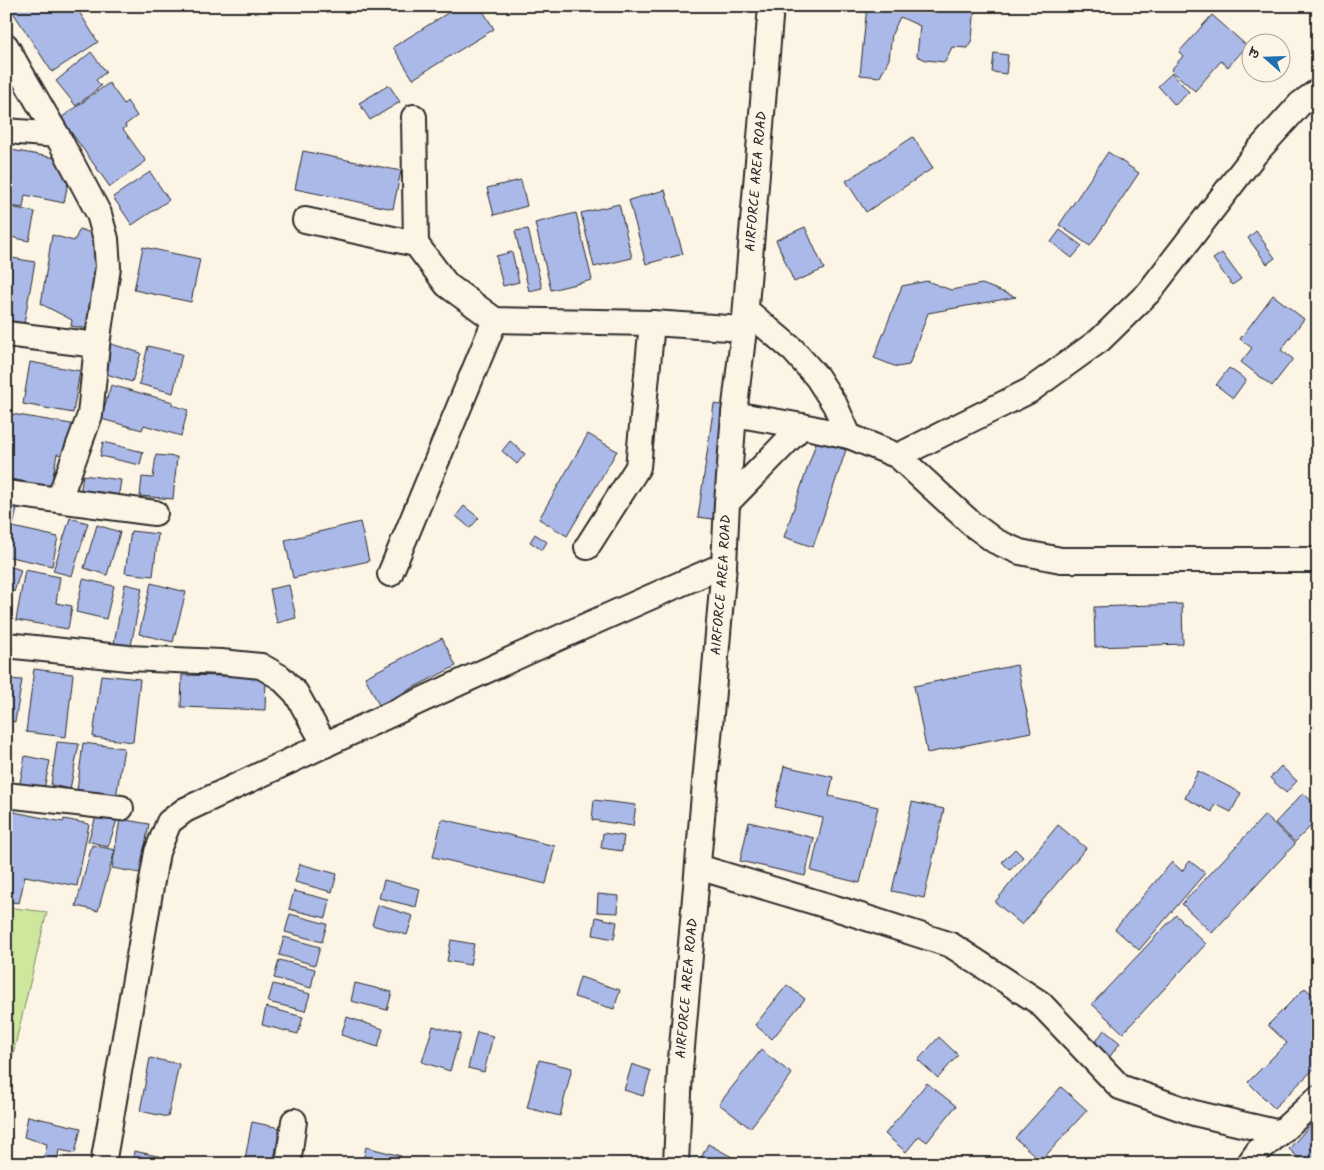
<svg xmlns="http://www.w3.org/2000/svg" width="1324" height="1170" viewBox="0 0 1324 1170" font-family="Kalam,'Playpen Sans Deva',sans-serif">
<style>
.green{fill:#cde79d;stroke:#7c8964}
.building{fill:#abb9e9;stroke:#2b2b2b}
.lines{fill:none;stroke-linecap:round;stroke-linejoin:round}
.minor-casing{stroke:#2b2b2b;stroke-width:28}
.minor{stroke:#fcf5e5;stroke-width:24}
.labels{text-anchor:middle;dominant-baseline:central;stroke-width:4;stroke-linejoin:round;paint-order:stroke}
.street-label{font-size:14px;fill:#2b2b2b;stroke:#fcf5e5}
</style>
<rect width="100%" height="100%" fill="#fcf5e5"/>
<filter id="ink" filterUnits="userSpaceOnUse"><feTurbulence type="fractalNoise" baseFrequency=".02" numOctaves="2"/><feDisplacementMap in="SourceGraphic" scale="10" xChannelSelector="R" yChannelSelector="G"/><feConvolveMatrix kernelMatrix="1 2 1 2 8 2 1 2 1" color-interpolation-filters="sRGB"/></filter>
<g filter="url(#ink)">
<!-- green -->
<path class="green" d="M6,907l41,5 -41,171z"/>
<!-- building -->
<path class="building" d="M9,6h61l4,6 4,-2 20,32 -46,30z
M459,6h21l14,23 -81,50 -20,-32z
M867,6h108l-3,33 -4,9 -16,-1 -7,15 -19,-2 -9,-4 3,-30 -20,-9 -8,17 -3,25 -9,18 -20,-2z
M1212,15l35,31 -19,21 -7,-6 -26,30 -24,-21 12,-14 -4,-4z
M91,52l15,20 -10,8 5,6 -25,20 -20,-25z
M994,53l14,2 -2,19 -14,-2z
M1172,73l17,19 -14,13 -17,-19z
M109,83l15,21 3,-3 10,15 -12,9 1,2 -3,2 23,32 -36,26 -49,-69z
M389,85l11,17 -30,18 -11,-17z
M913,137l20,31 -67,44 -20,-31z
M6,149l66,12 -8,42 -39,-8 -2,13 -17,-3z
M303,151l98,20 -8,38 -98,-20z
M1108,152l31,21 -49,73 -31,-21z
M150,172l19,28 -37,25 -19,-28z
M521,180l6,26 -33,9 -7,-27z
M665,190l18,64 -37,10 -17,-64z
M619,204l13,54 -38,9 -13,-54z
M6,206l29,6 -6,29 -23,-5z
M576,213l16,67 -41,10 -16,-67z
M805,227l19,42 -30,13 -18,-42z
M80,229l19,7 2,47 -12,46 -18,-3 1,-6 -31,-16 11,-69 22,6z
M528,229l14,59 -13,3 -14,-60z
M1060,230l22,16 -10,12 -21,-16z
M1256,231l19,27 -8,6 -19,-26z
M143,247l57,12 -9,43 -57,-12z
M512,252l7,30 -16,4 -7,-30z
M1222,253l19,26 -9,6 -19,-26z
M6,257l29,5 -11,61 -18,-3z
M927,281l24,9 31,-6 34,13 -88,16 -19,52 -12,2 -23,-9 28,-72z
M1273,295l31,24 -23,31 12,9 -21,27 -31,-24 11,-14 -12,-9z
M108,343l33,10 -9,29 -32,-10z
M148,346l34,8 -9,39 -34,-9z
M30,362l50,9 -7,42 -50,-9z
M1229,368l17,12 -13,18 -17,-13z
M111,385l62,17 -1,3 16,5 -7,26 -37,-11 -2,5 -41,-11z
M714,404l14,2 -15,113 -15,-2z
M6,413l71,12 -8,31 -12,-2 -6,33 -45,-9z
M588,434l29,17 -50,85 -28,-17z
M817,440l29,10 -33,97 -29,-10z
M510,441l15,13 -8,10 -15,-13z
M103,442l40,10 -3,13 -40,-9z
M156,455l21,2 -4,42 -33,-3 2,-19 11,1z
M83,475l38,5 -3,19 -38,-5z
M6,501l12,2 -5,24 45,10 -6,29 -46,-10z
M464,506l15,12 -9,10 -14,-12z
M70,518l18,5 -16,53 -19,-5z
M360,522l9,39 -76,17 -8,-38z
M97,525l23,7 -13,43 -23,-7z
M131,531l27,3 -5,42 -28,-3z
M535,534l12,8 -5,8 -12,-8z
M6,565l15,5 -7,22 -8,-3z
M25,570l35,7 -4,26 16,3 -4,23 -52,-9z
M83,579l31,7 -8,33 -30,-7z
M151,583l35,9 -13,50 -34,-8z
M125,584l17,4 -11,58 -17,-3z
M289,585l7,33 -19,5 -7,-34z
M1182,604l1,40 -88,3 -1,-40z
M442,638l14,28 -77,39 -14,-28z
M1017,665l14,67 -104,21 -13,-67z
M34,669l39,5 -7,63 -40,-5z
M101,675l39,4 -7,63 -40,-5z
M182,675l84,2 -1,33 -84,-3z
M6,679l16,1 -7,42 -9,-2z
M57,742l22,2 -9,45 -19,-4z
M83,743l41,5 -9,56 -39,-5z
M25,756l25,5 -7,32 -24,-5z
M784,766l49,11 -4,19 49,11 -18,76 -49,-12 12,-53 -48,-11z
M1281,766l16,15 -11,12 -16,-15z
M1198,771l43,22 -10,19 -16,-8 -3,8 -27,-14z
M1303,793l15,14v12l-23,23 -20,-19z
M594,800l42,5 -3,21 -41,-6z
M912,802l32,7 -20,89 -32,-7z
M6,806l9,1 -1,5 49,10 1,-3 25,5 -12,62 -52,-10 -6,27 -13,-2z
M97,814l20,6 -9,27 -20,-6z
M1265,815l30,29 -83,89 -30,-29z
M120,819l29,5 -9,49 -28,-5z
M442,819l113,27 -9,38 -113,-27z
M749,822l65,16 -9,38 -65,-15z
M1058,825l28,23 -64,77 -27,-23z
M603,833l21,3 -2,15 -21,-3z
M92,845l23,5 -17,61 -22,-5z
M1015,849l8,8 -13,13 -8,-8z
M1190,861l15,12 -66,77 -24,-21 57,-67 10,9z
M300,864l37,10 -5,18 -37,-10z
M384,880l36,9 -4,18 -37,-9z
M294,891l36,9 -4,18 -37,-9z
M598,894l21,2 -1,17 -21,-1z
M378,905l35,11 -6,19 -35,-10z
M290,914l37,10 -5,18 -37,-10z
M1176,915l30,29 -83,89 -31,-29z
M596,917l21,5 -3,17 -21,-4z
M284,937l36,10 -5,18 -36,-10z
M451,940l23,4 -4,21 -23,-4z
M279,960l36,9 -4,19 -37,-10z
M580,977l40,13 -6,19 -40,-12z
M355,983l37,9 -5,18 -36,-9z
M273,984l37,10 -5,17 -37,-9z
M787,985l18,14 -33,40 -17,-14z
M1305,988l13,12v65l-44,43 -26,-26 39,-39 -19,-18z
M266,1007l37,10 -5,17 -36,-9z
M347,1017l36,12 -5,18 -37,-12z
M433,1026l28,8 -11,37 -28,-9z
M1104,1030l16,13 -12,16 -16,-12z
M477,1032l16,4 -9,36 -16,-4z
M939,1037l19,18 -20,23 -20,-18z
M761,1050l31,24 -42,54 -31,-24z
M150,1058l29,6 -11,53 -28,-6z
M539,1060l33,8 -12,48 -33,-8z
M632,1064l19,7 -8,25 -19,-6z
M927,1083l29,23 -29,36 -8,-6 -13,16 -21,-18z
M1061,1087l26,23 -46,51 -26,-23z
M28,1116l53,12 -6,25 -16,-3 -2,12 9,2h-23l4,-20 -23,-7z
M1318,1116v48h-13l-16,-15z
M252,1122l28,6 -7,36h-29z
M708,1144l37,20h-47z
M366,1147l35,9 -2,8h-37z
M134,1151l28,6 -2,7h-28z"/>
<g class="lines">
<defs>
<g id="minor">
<path d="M6,46l15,27 36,62 42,79 7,25 2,28 -11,78 -7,70 -31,84"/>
<path d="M414,117l2,127 31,41 48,35 157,3 92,6"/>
<path d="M6,131l51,4"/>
<path d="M305,220l111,24"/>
<path d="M746,310l47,40 24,27 18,28 14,31"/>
<path d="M6,334l91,11"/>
<path d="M734,414l68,12 47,10 49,20 74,68 23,17 25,11 41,8h257"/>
<path d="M898,456l131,-65 71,-51 49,-48 106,-138 45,-50 18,-13"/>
<path d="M6,493l149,20"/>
<path d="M727,503l75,-77"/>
<path d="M587,547l51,-80 14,-144"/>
<path d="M390,574l105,-254"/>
<path d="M6,645l122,13 93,4 40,4 19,11 16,16 29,52"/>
<path d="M6,795l115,13"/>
<path d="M698,867l147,44 106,34 89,58 80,84 74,26 86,20 38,-35"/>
<path d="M103,1164l54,-312 12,-30 16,-12c179,-84 358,-167 539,-245"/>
<path d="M288,1164l6,-43"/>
<path id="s1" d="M676,1164l4,-94 44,-505 3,-62 7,-89 10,-85 27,-323"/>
<path d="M1249,1164l10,-14 21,-17"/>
</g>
</defs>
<!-- minor casing -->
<use href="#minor" class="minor-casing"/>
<!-- minor -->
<use href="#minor" class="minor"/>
</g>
</g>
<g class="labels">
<!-- street labels -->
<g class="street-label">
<text stroke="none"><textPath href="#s1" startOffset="986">AIRFORCE AREA ROAD</textPath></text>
<text stroke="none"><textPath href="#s1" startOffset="581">AIRFORCE AREA ROAD</textPath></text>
<text stroke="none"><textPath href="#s1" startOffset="176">AIRFORCE AREA ROAD</textPath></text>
</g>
</g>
<!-- margin -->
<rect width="1324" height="1170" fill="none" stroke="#fcf5e5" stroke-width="25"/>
<rect x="12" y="12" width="1299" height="1145" fill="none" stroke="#2b2b2b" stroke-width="2" filter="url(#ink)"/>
<!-- north arrow -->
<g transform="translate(1266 58) rotate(290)"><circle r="24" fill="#fcf5e5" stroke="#a8a49b"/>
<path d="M0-4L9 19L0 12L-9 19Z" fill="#1f6fb2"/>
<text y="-8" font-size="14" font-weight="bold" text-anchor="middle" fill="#2b2b2b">उ</text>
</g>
</svg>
